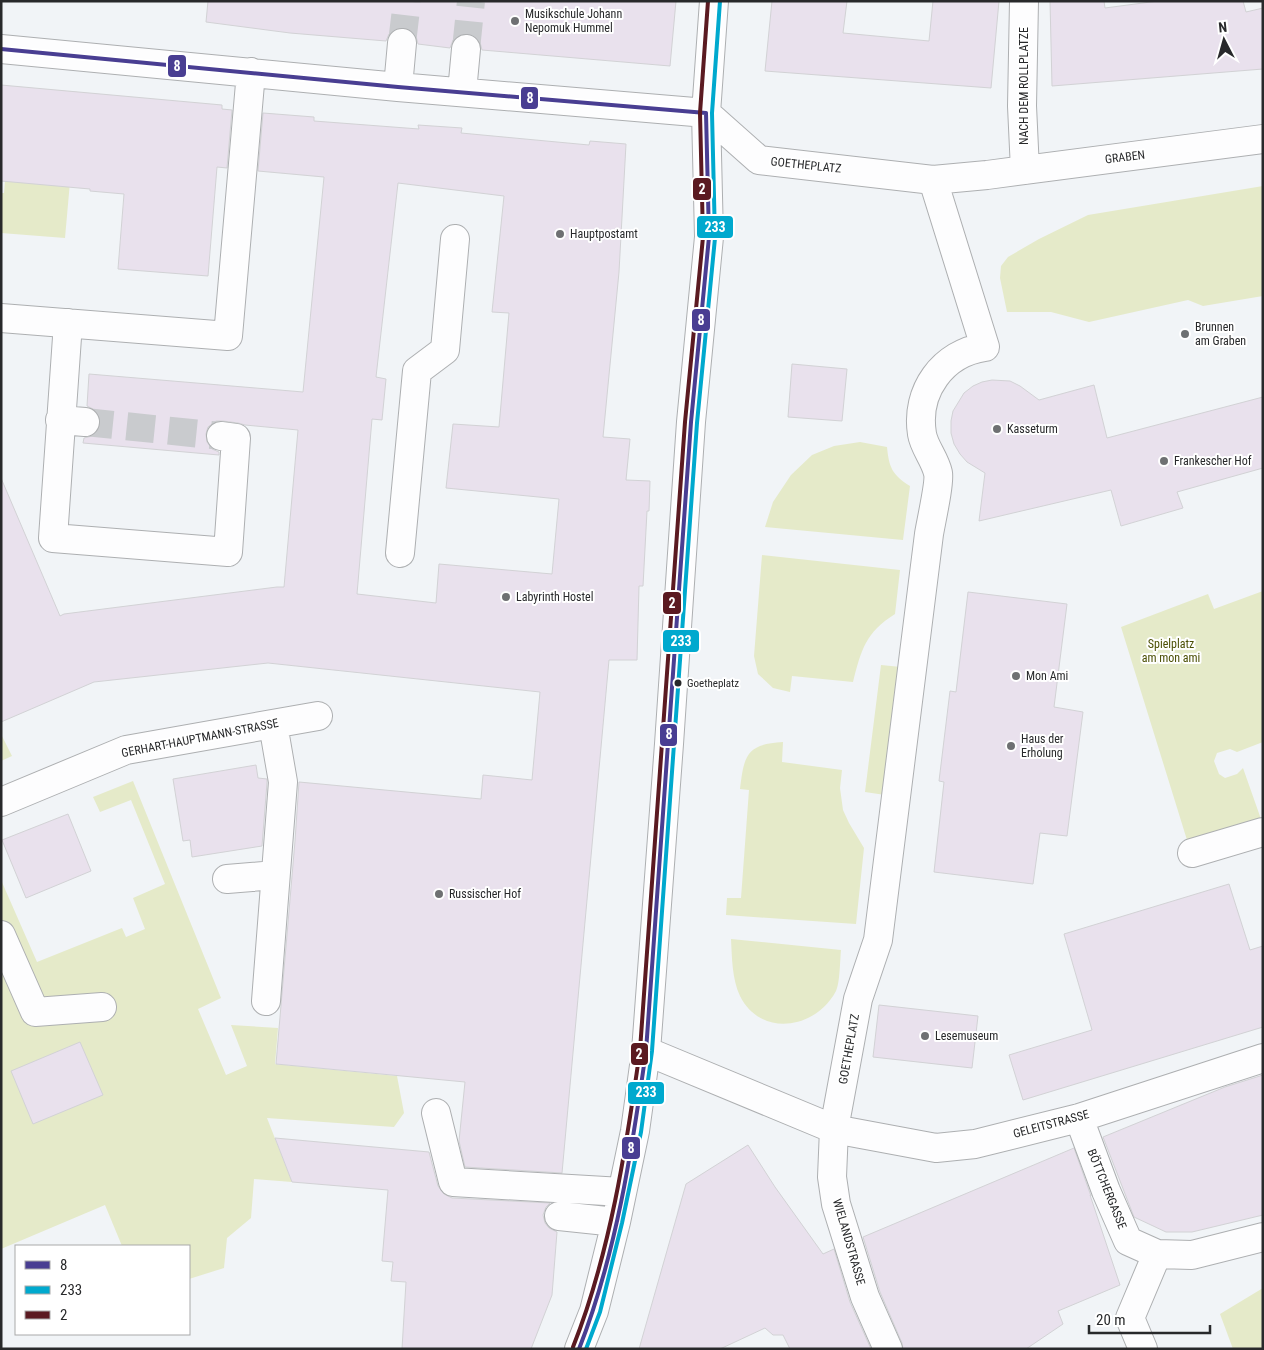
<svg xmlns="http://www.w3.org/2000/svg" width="1264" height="1350" viewBox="0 0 1264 1350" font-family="'Roboto Condensed',sans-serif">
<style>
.green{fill:#e5eac9}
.building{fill:#e9e1ed;stroke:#d2d2d5;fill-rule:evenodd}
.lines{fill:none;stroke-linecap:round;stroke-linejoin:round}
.minor-tunnel{stroke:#c9cbce;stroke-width:28;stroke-dasharray:28 14;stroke-linecap:butt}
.minor-casing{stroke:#adafb1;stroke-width:30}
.minor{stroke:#fdfdfe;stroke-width:28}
.bus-1-casing{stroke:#fff;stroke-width:8}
.bus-2-casing{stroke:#fff;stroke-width:8}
.bus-3-casing{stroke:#fff;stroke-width:8}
.bus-1{stroke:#493e92;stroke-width:4}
.bus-2{stroke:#00a9ce;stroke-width:4}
.bus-3{stroke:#5b1a21;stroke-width:4}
.poi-dot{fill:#6e7072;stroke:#fff;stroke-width:2}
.bus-dot{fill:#28292b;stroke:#fff;stroke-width:2}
.labels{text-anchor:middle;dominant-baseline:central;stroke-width:4;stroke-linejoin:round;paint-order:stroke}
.bus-label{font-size:11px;fill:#28292b;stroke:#fff;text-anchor:start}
.poi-label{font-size:12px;fill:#28292b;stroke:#fff;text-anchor:start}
.street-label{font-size:12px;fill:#28292b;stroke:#fff}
.park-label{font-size:12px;fill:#4b4f04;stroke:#fff}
.line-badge{stroke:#fff;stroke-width:2}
.badge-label{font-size:14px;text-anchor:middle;font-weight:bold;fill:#fff}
</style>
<rect width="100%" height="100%" fill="#f1f4f7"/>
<!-- green -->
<path class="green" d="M43,89l35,3 -13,146 -64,-5v-40h3l1,-12 34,-48z
M1263,186v110l-60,10 -15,-6 -99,22 -38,-10h-44l-7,-34 1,-12 7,-9 31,-18 49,-24z
M860,442l27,5c2,20 5,28 23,39l-7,54 -138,-13 8,-25 18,-27 21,-20 22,-9z
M762,555l138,15 -5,44c-29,18 -34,36 -42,68l-61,-6 -2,16 -17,-4 -15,-14 -4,-18z
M1263,591v151l-26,10 -7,-3 -13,4 -3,8 5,13 6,4 12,-4 6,-6 19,54 -75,18 -66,-213 87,-33 6,15z
M881,665l20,2 -16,128 -20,-3z
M1,734l11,22 -11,5z
M783,742l-1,20 60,8 -2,18 3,22 6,13 15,25 -8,76 -130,-9 1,-17h14l8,-108 -9,-1c4,-33 6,-45 43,-47z
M133,781l88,217 -23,11 28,66 21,-9 -16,-41 47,3 -3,36 122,12 7,37 -10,14 -127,-9 25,64 -38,-3 -3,39 -24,20 -3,30 -35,11v-33h-67l-17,-41 -104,44v-369l36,82 85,-34 4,9 19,-8 -12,-31 32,-14 -34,-84 -31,12 -7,-15z
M731,939l110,11c-1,10 -1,33 -5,41 -20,38 -75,47 -96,5 -8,-17 -8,-38 -9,-57z
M1263,1288v61h-30l-13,-35z"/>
<!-- building -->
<path class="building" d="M208,1h468l-6,65 -188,-16 -2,-8 -5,-6 -7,-2 -9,1 -6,5 -3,8 -32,-4 -2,-8 -5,-6 -7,-2 -9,1 -6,5 -3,7 -96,-8 -84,-11z
M772,1h75l-4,32 86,8 4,-40h66l-8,87 -226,-17z
M1050,1h54l1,7 53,-7h85l3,11 17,-4v61l-211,17z
M1,85l221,20v4l10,1 -5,58 -10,-1 -9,109 -90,-7 6,-75 -34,-3v-2l-89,-8z
M263,113l51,4v4l105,8 -1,-4 44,3 -1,5 128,12 1,-4 36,3 -7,128 -16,165 27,2 -4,41 24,1 -1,30h-2l-4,75h-4l-2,74h-28l-47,513 -97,-6 -6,-26 6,-59 -189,-18 19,-223 4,-59 182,17 2,-24 49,5 8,-88 -272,-29 -174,19 -93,40v-244l59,138 4,-2 213,-27h7l14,-157 -53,-5 -7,-2 -15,-2h-7l-8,6 -2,7 1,8 5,7 7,3v3l-136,-12 1,-5 8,-2 6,-5 2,-7 -1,-9 -6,-6 -6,-3 2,-32 214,18 21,-215 -66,-6zM398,183l106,13 -12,116 17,1 -10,114 -46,-3 -7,64 113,11 -7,75 -113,-10 -3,39 -79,-9 15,-175 10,1 4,-41 -10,-2z
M792,364l55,5 -5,52 -54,-4z
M992,380l18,1 10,5 19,14 55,-15 13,53 156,-41v71l-86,24 6,16 -62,18 -10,-36 -132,31 6,-48 -18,-11 -7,-8 -6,-10 -3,-11v-12l2,-10 11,-18 9,-7 9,-4z
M968,592l99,12 -13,103 29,5 -16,124 -27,-3 -7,51 -99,-12 10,-90 -5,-1 11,-90 6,1z
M256,765l2,13 9,1v4l-5,63 -70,11 -2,-17 -7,1 -10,-62z
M68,814l23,57 -65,27 -24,-58z
M1229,884l21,66 13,-4v81l-240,73 -14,-45 83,-25 -28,-96z
M879,1005l99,11 -6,52 -99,-11z
M80,1042l23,53 -70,29 -22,-53z
M1263,1075v140l-71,17h-26l-32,-15 -31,-80 122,-50z
M275,1138l154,14 9,34 6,8 8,4 98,5 -4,4 -3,8 2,8 4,5 8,4 -5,63 -21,54h-129l4,-67 -15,-1 2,-19 -11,-1 6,-71 -96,-8z
M748,1145l27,42 48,67 11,-5 16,53 21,47h-81l-7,-14h-10l-8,-7 -45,21h-81l47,-165z
M1074,1148l17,48 -1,-1 30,90 -62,26 5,13 -37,25h-123l-1,-6 -22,-51 -17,-55z"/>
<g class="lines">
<!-- minor-tunnel -->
<path class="minor-tunnel" d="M402,43l5,-42
M466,49l5,-48
M85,422l136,14"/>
<defs>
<path id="minor" d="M1024,1l-2,105 3,64
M1,49l397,38 308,26
M398,87l4,-44
M462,92l4,-43
M706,113l53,47 174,20 54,-5 276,-36
M1,318l227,18 23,-264
M68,323l-15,215 175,14 8,-114 -15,-2
M60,420l25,2
M400,553l17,-182 28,-21 10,-111
M1,802l125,-52 192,-34
M1192,853l71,-21
M227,879l48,-4
M1,935l34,77 67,-5
M266,1001l17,-219 -10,-58
M646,1051l188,78 102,19 39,-4 104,-26 184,-60
M436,1113l17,69 169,10
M1079,1118l27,73 22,50 29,13 35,1 71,-18
M559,1216l57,6
M579,1349l15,-38 22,-89 19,-91 11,-80 23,-307 22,-322 18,-185 -3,-124 8,-112
M888,1349l-23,-52 -29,-93 -4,-27 2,-48 24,-130 20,-59 51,-406c2,-12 11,-52 9,-61 -3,-14 -14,-26 -16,-39 -7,-43 21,-81 63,-87l-52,-167
M1143,1349l-13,-31 27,-64"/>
</defs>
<!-- minor casing -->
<use href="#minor" class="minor-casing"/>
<!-- minor -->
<use href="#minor" class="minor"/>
<defs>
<path id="bus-1" d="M1,49l397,38 308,26
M579,1349c37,-94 53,-199 67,-298l45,-629 18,-185 -3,-124"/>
<path id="bus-2" d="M586,1349l14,-37 22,-89 19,-91 11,-81 45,-628 18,-185 -3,-125 8,-112"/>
<path id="bus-3" d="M573,1347c37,-93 53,-198 67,-297l45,-628 18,-185 -3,-124 8,-112"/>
</defs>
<!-- bus-1 casing -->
<use href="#bus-1" class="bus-1-casing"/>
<!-- bus-2 casing -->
<use href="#bus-2" class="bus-2-casing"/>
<!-- bus-3 casing -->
<use href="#bus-3" class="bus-3-casing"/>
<!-- bus-1 -->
<use href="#bus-1" class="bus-1"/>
<!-- bus-2 -->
<use href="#bus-2" class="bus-2"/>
<!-- bus-3 -->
<use href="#bus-3" class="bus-3"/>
</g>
<!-- markers -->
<g class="poi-dot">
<circle cx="515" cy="21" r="5"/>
<circle cx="560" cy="234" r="5"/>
<circle cx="1185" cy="334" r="5"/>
<circle cx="997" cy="429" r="5"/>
<circle cx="1164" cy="461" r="5"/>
<circle cx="506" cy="597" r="5"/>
<circle cx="1016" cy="676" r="5"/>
<circle cx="1011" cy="746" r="5"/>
<circle cx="439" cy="894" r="5"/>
<circle cx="925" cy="1036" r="5"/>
</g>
<circle class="bus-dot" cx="678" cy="683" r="4.5"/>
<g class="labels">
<!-- bus labels -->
<g class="bus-label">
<text x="687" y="683">Goetheplatz</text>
</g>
<!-- poi labels -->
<g class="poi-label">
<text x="525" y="14">Musikschule Johann<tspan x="525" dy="14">Nepomuk Hummel</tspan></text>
<text x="570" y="234">Hauptpostamt</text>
<text x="1195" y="327">Brunnen<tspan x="1195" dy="14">am Graben</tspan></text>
<text x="1007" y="429">Kasseturm</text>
<text x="1174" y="461">Frankescher Hof</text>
<text x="516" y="597">Labyrinth Hostel</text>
<text x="1026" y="676">Mon Ami</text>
<text x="1021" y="739">Haus der<tspan x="1021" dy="14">Erholung</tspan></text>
<text x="449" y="894">Russischer Hof</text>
<text x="935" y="1036">Lesemuseum</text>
</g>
<!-- street labels -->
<g class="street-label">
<text transform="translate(1024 86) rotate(-90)">NACH DEM ROLLPLATZE</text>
<text transform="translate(1125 157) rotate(-7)">GRABEN</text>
<text transform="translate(806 165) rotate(6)">GOETHEPLATZ</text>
<text transform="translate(200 738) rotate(-11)">GERHART-HAUPTMANN-STRASSE</text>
<text transform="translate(849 1049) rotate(-80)">GOETHEPLATZ</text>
<text transform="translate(1051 1124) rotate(-15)">GELEITSTRASSE</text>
<text transform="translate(1107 1189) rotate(68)">BÖTTCHERGASSE</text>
<text transform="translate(849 1242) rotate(74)">WIELANDSTRASSE</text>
</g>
<!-- park labels -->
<g class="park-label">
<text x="1171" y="644">Spielplatz<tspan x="1171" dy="14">am mon ami</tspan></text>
</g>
</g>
<g class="line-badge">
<rect x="167" y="54" width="20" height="24" rx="5" fill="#493e92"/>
<rect x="520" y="86" width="19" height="24" rx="5" fill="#493e92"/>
<rect x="692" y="177" width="20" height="24" rx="5" fill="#5b1a21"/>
<rect x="696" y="215" width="38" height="24" rx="5" fill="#00a9ce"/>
<rect x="691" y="308" width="20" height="24" rx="5" fill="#493e92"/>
<rect x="662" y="591" width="20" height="24" rx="5" fill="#5b1a21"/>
<rect x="662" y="629" width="38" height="24" rx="5" fill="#00a9ce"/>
<rect x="659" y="723" width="19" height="24" rx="5" fill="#493e92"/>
<rect x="630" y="1042" width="19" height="24" rx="5" fill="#5b1a21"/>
<rect x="627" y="1081" width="38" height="24" rx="5" fill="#00a9ce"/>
<rect x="621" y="1136" width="20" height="24" rx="5" fill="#493e92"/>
</g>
<g class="badge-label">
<text x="177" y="71">8</text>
<text x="530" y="103">8</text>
<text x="702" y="194">2</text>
<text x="715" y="232">233</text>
<text x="701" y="325">8</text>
<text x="672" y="608">2</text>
<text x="681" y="646">233</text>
<text x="669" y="739">8</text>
<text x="639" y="1059">2</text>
<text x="646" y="1097">233</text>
<text x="631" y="1153">8</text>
</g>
<!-- border -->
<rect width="1264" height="1350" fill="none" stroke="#28292b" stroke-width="5"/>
<!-- legend -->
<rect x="15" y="1245" width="175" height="90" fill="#ffffff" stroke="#a9a9aa"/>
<rect x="25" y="1261" width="25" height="8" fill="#493e92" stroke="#a9a9aa"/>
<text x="60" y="1270" font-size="15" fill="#28292b">8</text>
<rect x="25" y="1286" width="25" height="8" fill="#00a9ce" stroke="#a9a9aa"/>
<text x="60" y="1295" font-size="15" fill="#28292b">233</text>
<rect x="25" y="1311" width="25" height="8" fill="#5b1a21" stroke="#a9a9aa"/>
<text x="60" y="1320" font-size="15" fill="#28292b">2</text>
<!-- north arrow -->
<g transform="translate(1224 40) rotate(354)" stroke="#ffffff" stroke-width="4" paint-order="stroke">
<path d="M0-4L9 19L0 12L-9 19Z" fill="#28292b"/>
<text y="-8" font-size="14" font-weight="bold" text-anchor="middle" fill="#28292b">N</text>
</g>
<!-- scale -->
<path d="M1089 1325v8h121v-8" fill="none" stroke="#28292b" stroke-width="2.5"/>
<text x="1096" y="1325" font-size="15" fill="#28292b" stroke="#ffffff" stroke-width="4" paint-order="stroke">20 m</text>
</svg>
